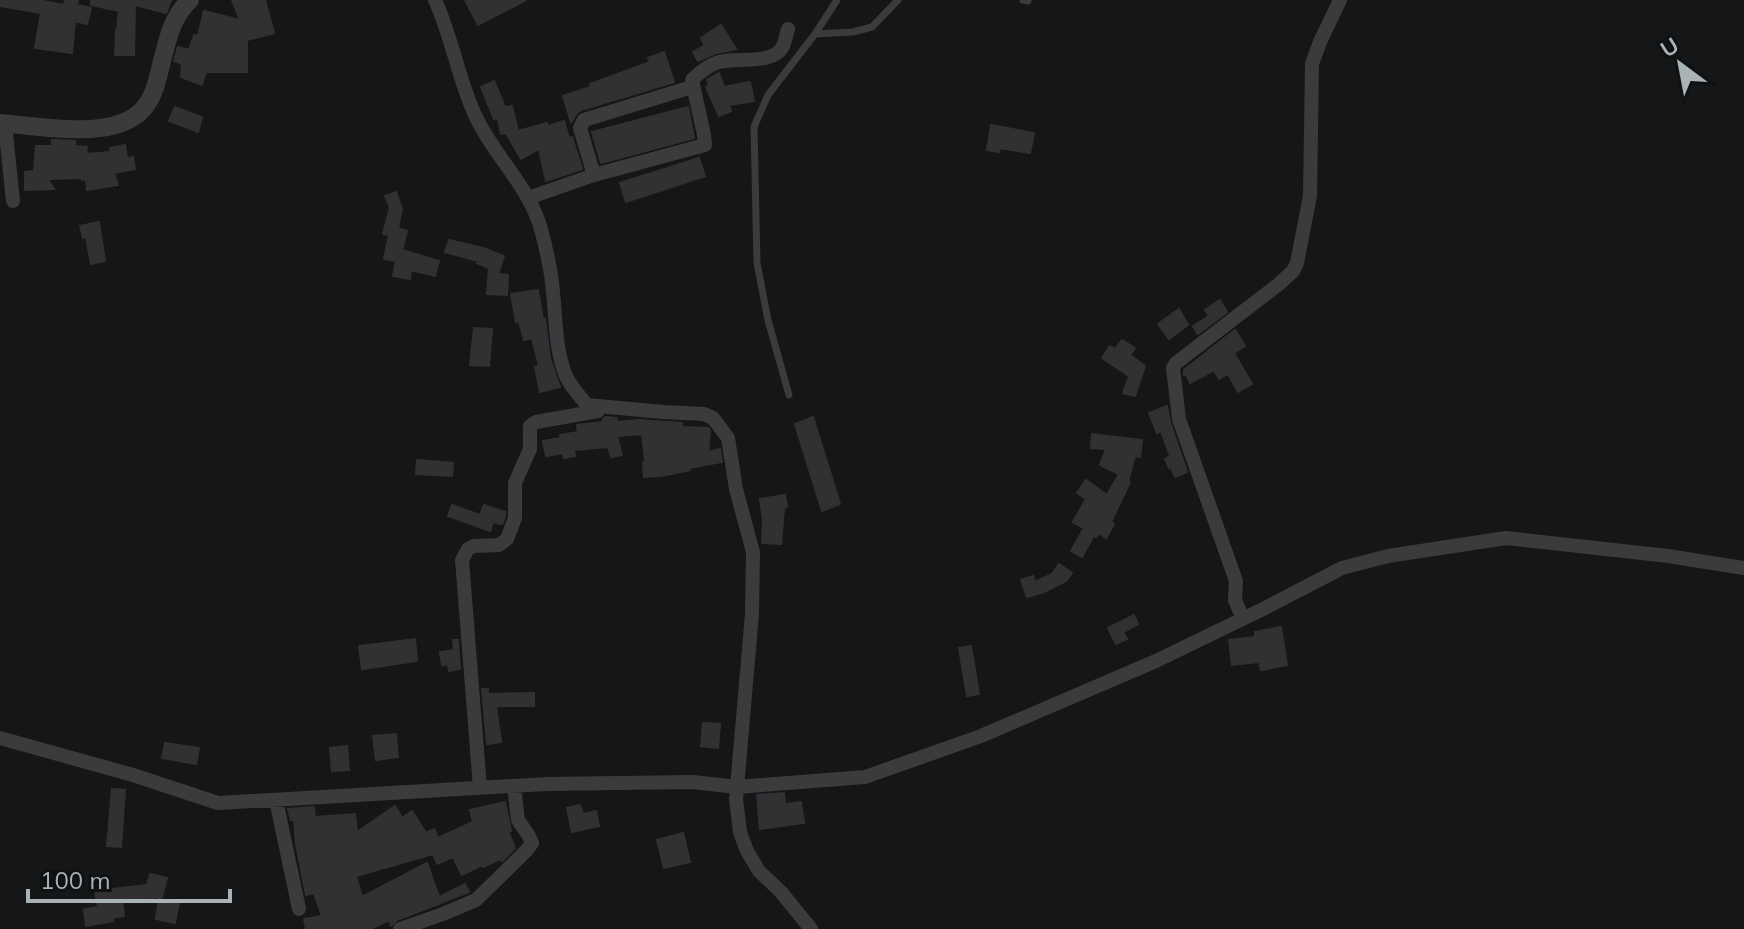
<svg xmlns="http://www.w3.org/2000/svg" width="1744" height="929" viewBox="0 0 1744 929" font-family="Mulish,sans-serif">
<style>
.building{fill:#313133;stroke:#303133;stroke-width:2}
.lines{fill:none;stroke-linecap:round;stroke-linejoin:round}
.service{stroke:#393b3d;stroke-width:7}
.minor{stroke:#393b3d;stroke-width:14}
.tertiary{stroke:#393b3d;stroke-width:18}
</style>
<rect width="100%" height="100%" fill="#151617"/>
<!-- building -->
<path class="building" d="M0,0h38l26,5 1,-5h13l-1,5 14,3 -4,16 -12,-3 -3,32 -37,-5 6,-35 -41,-7z
M91,0h80l-5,13 -31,-8 -1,50h-19l1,-25h1l2,-19 -28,-6z
M232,0h33l9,33 -27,7v32h-41l-4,13 -21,-8 1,-13 -8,-3 4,-14 11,3 5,-15 4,1 6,-25 36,9z
M465,0h61l-48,25z
M721,25l15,24 -20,4 -18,8 -5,-9 12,-7 -4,-7z
M664,52l10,30 -93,28 -4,3 -6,9 -8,-26 28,-9 -1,-3 60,-22 -2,-4z
M719,73l5,14 26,-5 4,19 -25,4 2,6 -12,5 -13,-29 3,-1 -2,-6z
M494,81l11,26 7,-1 6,25 29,-8 1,3 16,-5 5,17 3,-1 10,32 -36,12 -7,-32 -18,10 -15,-26 -5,1 -3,-16 -4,1 -13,-32z
M175,107l27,10 -4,15 -29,-11z
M688,107l6,31 -93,25 -9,-31z
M991,125l43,8 -4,20 -30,-5 -1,4 -12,-2z
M52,140l23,1v5l12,1 -1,7 25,-2 -1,-4 15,-3 2,13 6,-1 2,12 -21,4 4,12 -31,5 -1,-11 -4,1v-2l-34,1 6,10 -29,1v-18l9,-1 2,-25h16z
M699,158l6,18 -79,26 -6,-19z
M396,192l6,17 -4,19 9,3 -5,19 37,11 -4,15 -24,-6 -1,9 -17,-3 3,-15 -12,-2 5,-24 -6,-1 7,-27 -5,-11z
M99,222l6,39 -14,3 -5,-27 -3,1 -3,-12z
M449,240l34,8 21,8 -6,18 10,1 -1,20 -20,-1 2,-26 -12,-5 1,-2 -33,-9z
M538,290l5,30 2,-1 5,39 10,29 -20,5 -5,-25 4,-1 -7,-28 -8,2 -5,-19 -3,1 -5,-28z
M1220,300l7,12 -29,22 -5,-8 16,-10 -4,-6z
M1179,309l9,16 -19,14 -11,-15z
M474,328l18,1 -3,37 -19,-1z
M1235,330l10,16 -11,7 18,31 -14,8 -10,-18 -9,5 -5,-9 -24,13 -4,-9 -2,1v-5z
M1122,340l13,8 -5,7 15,11 -10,30 -12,-3 6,-17 -27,-18 8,-12 5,3z
M1167,406l3,16 17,50 -12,5 -4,-10 -2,1 -4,-9 5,-3 -9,-25 -4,2 -8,-20z
M606,417l10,1 1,4 21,-2 44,3v4l26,1 2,2 -2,22 12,-3 2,13 -33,6 1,2 -29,6 -17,1 -1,-15 2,-1 -3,-27 -25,2 5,19 -11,2 -3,-10 -34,3 1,6 -11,2 -1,-5 -17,3 -3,-15 18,-3 -1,-3 18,-3 -1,-7 27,-3 -1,-3z
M813,417l27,87 -18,7 -27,-87z
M1092,434l50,6 -2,17 -5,-1 -7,25 2,1 -19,40 3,2 -8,14 -8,-5 -2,4 -2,-2 -12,22 -11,-6 13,-23 -11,-6 13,-23 -9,-6 9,-13 21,15 12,-21 -19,-9 6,-16 -15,-1z
M417,460l36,3 -1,13 -36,-2z
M785,495l2,12 -3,1 -3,36 -19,-1 1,-23 -3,-21z
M452,505l28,10 4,-10 21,7v4l-3,8 -9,-2 -3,9 -42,-15z
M1059,564l13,9 -6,8 -22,11 -17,5 -6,-17 12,-4 2,6 17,-8z
M1134,615l4,9 -15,8 4,7 -11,5 -8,-16z
M1281,627l6,38 -26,5 -2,-8 -27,3 -3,-25 26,-3v-5z
M415,639l2,22 -55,8 -3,-23z
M453,640h5l2,29 -11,2 -1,-7 -6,1 -2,-13 14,-2z
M971,646l8,48 -12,2 -8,-48z
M482,689h6v5l46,-1v13h-38l5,36 -14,2z
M703,723l17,1 -2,24 -17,-2z
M396,734l2,23 -22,3 -3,-24z
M165,743l34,5 -3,16 -34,-6z
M347,746l2,24 -17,1 -2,-23z
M112,789l13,1 -4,57 -14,-1z
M784,793l1,11 16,-2 3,21 -44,6 -3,-34z
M505,802l6,29h-3l7,17 -13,13 -2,-2 -17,8 -1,-2 -20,10 -9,-18 -16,7 -4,-10 -77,22 6,21 65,-34 12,34 26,-13 4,8 -72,28 -6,6 -2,-6 -18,9h-65l-2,-10 18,-3 -8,-23 -8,2 -10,-51 -2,-24h-3l-3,-11 26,-2 1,10 40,-3 2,18 38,-26 7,12 10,-7 14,22 8,-4 4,9 35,-16 -3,-12z
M580,805l3,9 13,-3 3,15 -27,6 -5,-24z
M683,833l7,29 -26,6 -7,-28z
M150,874l17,4 -5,19 -40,3 2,16 -12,2 1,3 -27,5 -2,-17 14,-2 -3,-16 52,-6z
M159,899l20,3 -4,21 -19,-4z"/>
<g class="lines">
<!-- service -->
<path class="service" d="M1023,0l5,1
M815,34l38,-2 19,-5 26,-27
M789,395l-21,-75 -11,-57 -3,-136 14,-32 47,-61 22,-34"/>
<!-- minor -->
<path class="minor" d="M435,0c17,37 23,78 40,115 17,38 49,66 63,105 6,17 14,54 15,72 3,28 2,57 13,84 4,10 14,20 21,29l76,7 41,2 9,4 15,20 8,51 17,63 -1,62 -16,185 4,33 7,19 12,20 22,21 30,37
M5,124l8,77
M594,175l-14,-47 4,-8 108,-33
M528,198l66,-23 111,-30 -1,-10 -12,-55c7,-7 16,-15 27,-18 17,-5 52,3 63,-14 3,-5 4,-13 6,-19
M1243,619l-8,-19 1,-19 -57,-162 -6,-51 3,-5 103,-79 14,-13 4,-8 13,-67 2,-132 8,-22 20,-42
M0,738l133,37 85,28 328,-19 147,-2 44,5 128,-10 116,-41 175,-75 105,-51 81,-42 46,-12 118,-18 162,18 76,12
M480,788l-18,-228 6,-11 6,-3 25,-1 8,-6 8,-21v-35l15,-34v-23l6,-4 62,-11
M276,800l23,109
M400,929l43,-15 33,-14 50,-49 6,-8 -3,-7 -11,-16 -4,-34"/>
<!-- tertiary -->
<path class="tertiary" d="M0,123c40,3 116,19 144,-15 11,-13 14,-31 18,-47 6,-23 10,-44 28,-61"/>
</g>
<!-- north arrow -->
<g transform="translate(1680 64) rotate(328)" stroke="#101112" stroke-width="6" paint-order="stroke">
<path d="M0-6L14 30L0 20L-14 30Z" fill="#a9b2b5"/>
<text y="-12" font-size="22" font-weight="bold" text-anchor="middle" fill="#a9b2b5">U</text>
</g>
<!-- scale -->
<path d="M28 889v12h202v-12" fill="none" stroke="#a9b2b5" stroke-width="4"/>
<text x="40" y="889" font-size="24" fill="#a9b2b5" stroke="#101112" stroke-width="6" paint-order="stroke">100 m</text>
</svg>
